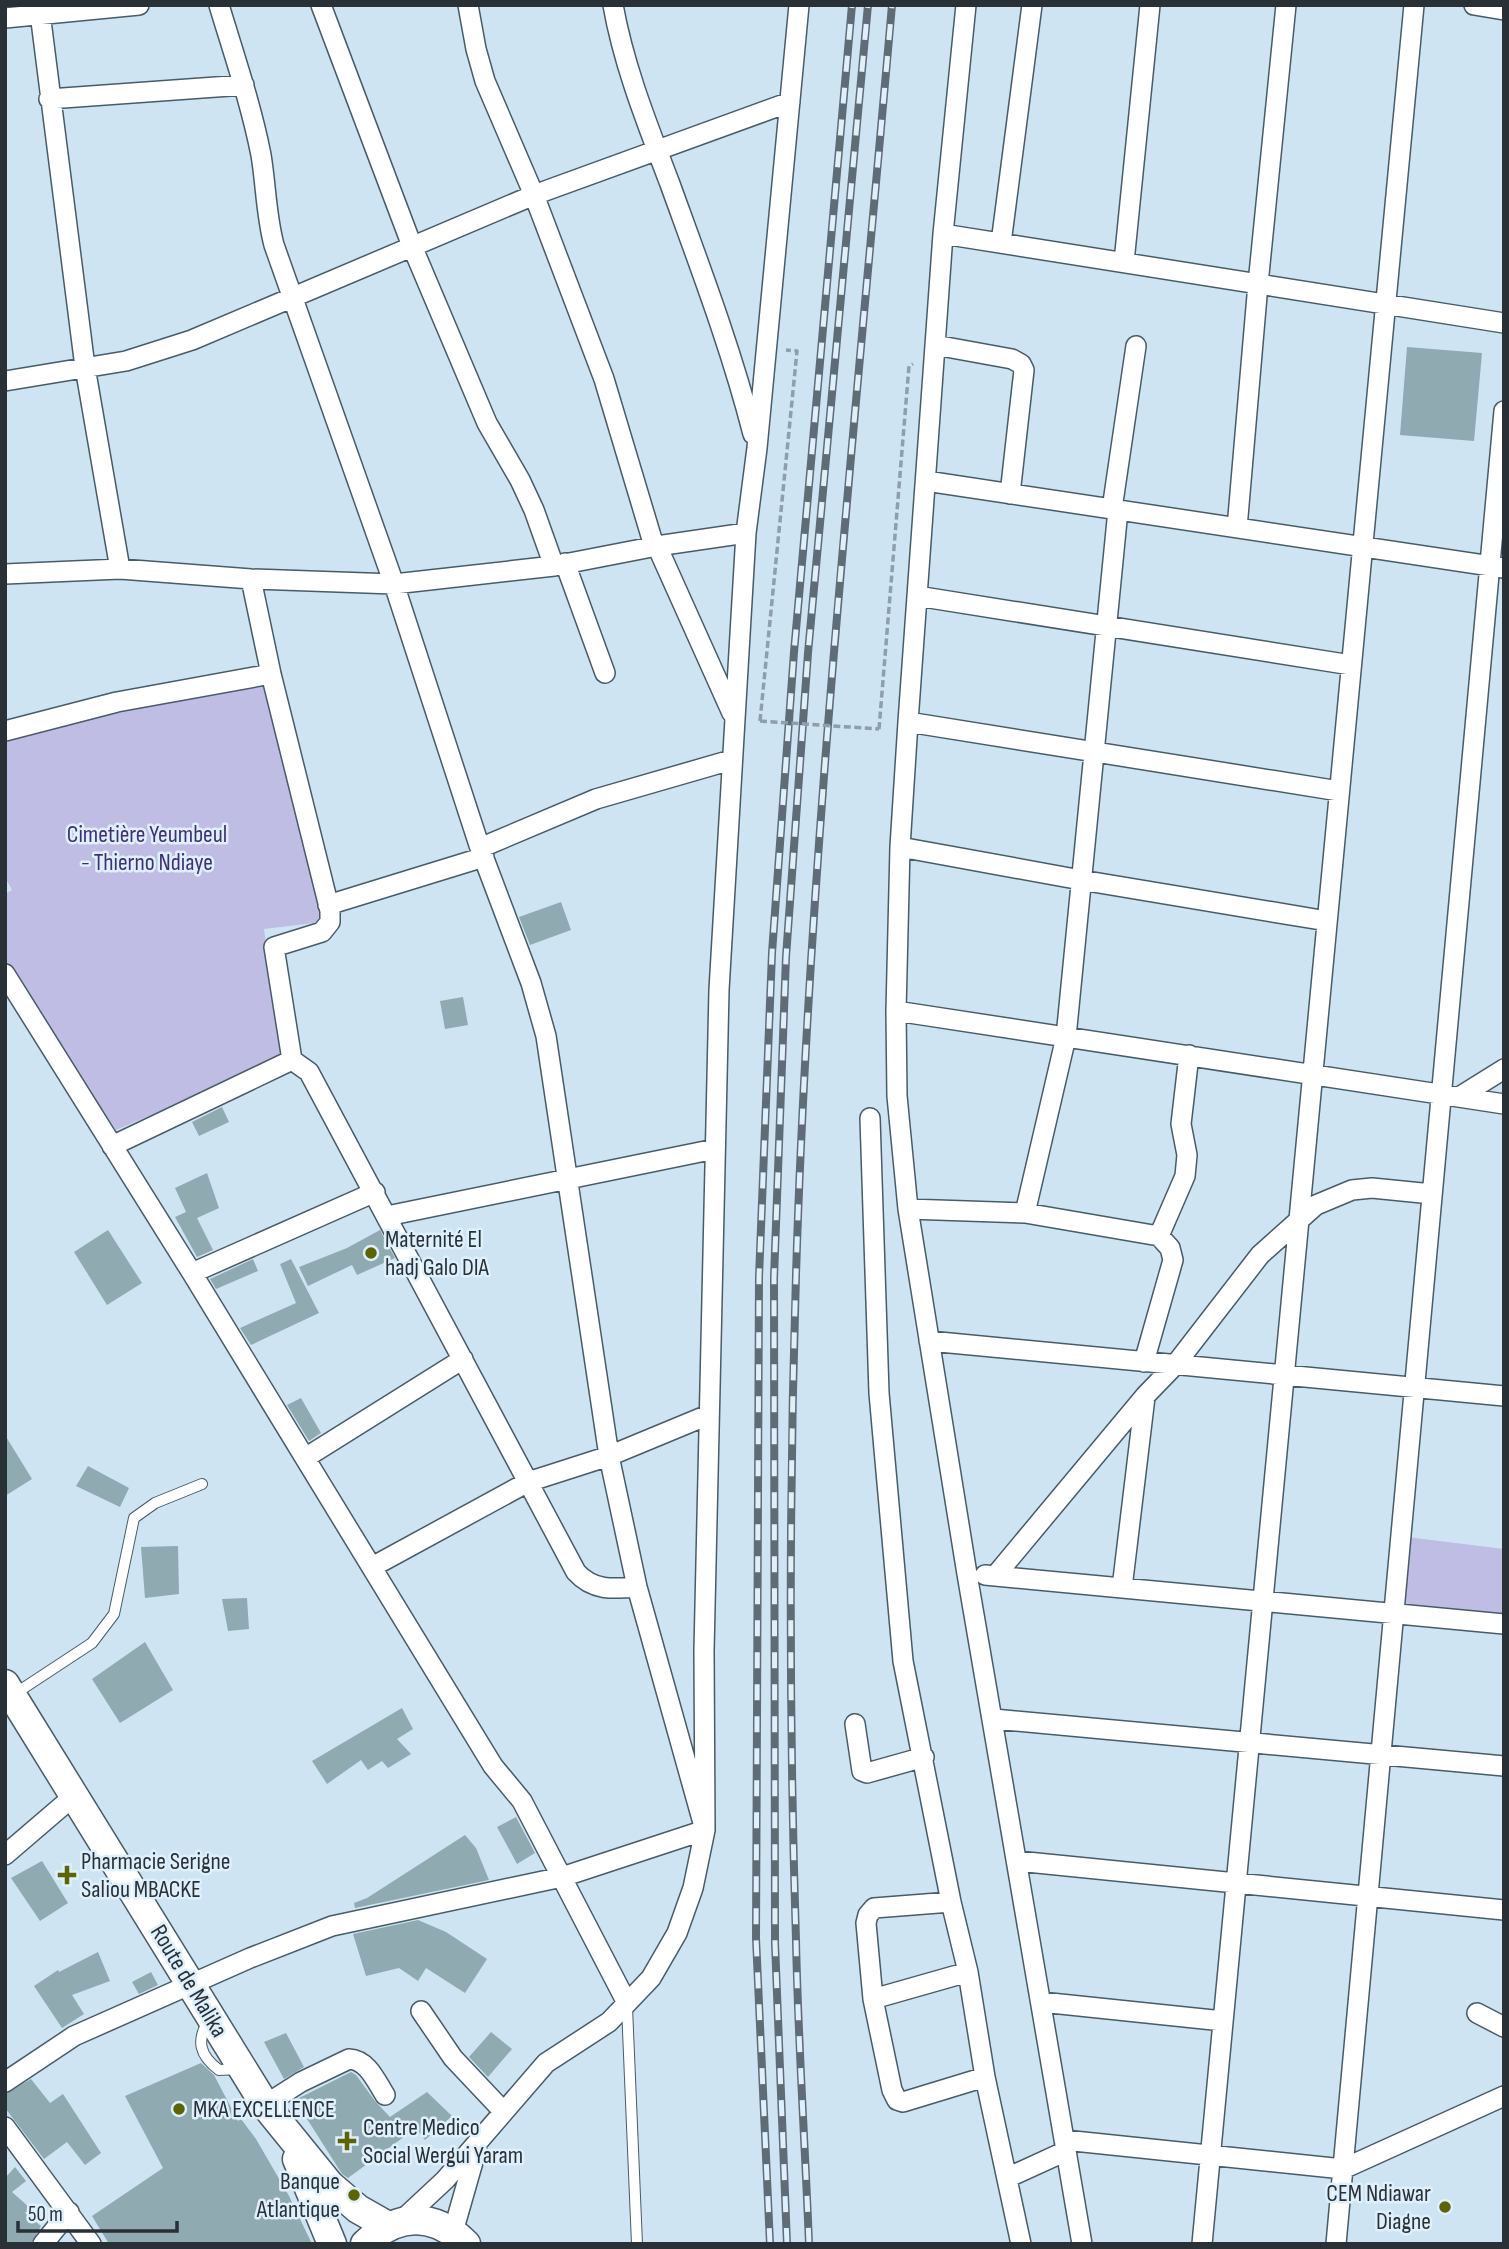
<svg xmlns="http://www.w3.org/2000/svg" width="1509" height="2249" viewBox="0 0 1509 2249" font-family="'Sofia Sans Condensed',sans-serif">
<style>
.green{fill:#c0bde4}
.building{fill:#8faab1}
.lines{fill:none;stroke-linecap:round;stroke-linejoin:round}
.lane-casing{stroke:#485b68;stroke-width:12}
.street-casing{stroke:#485b68;stroke-width:22}
.secondary-casing{stroke:#485b68;stroke-width:31}
.path{stroke:#8e9eaa;stroke-width:3.5;stroke-dasharray:7 3.5;stroke-linecap:butt}
.lane{stroke:#fff;stroke-width:10}
.street{stroke:#fff;stroke-width:19}
.secondary{stroke:#fff;stroke-width:28}
.rail-casing{stroke:#5f6c75;stroke-width:8}
.rail{stroke:#dff0fd;stroke-width:5;stroke-dasharray:16;stroke-linecap:butt}
.path-bridge{stroke:#8e9eaa;stroke-width:3.5;stroke-dasharray:7 3.5;stroke-linecap:butt}
.poi-dot{fill:#5c6403;stroke:#dff0fd;stroke-width:2.5}
.labels{text-anchor:middle;dominant-baseline:central;stroke-width:5;stroke-linejoin:round;paint-order:stroke}
.park-label{font-size:24px;fill:#3f2f78;stroke:#dff0fd}
.poi-label{font-size:24px;fill:#293137;stroke:#dff0fd;text-anchor:start}
.street-label{font-size:24px;fill:#293137;stroke:#dff0fd}
</style>
<rect width="100%" height="100%" fill="#cee4f3"/>
<!-- green -->
<path class="green" d="M264,680l46,163 12,79 -58,7 19,129 -167,72 -111,-167v-69l7,-4 -7,-13v-145z
M1399,1536l105,13v79l-113,-11z"/>
<!-- building -->
<path class="building" d="M1407,347l75,6 -8,88 -74,-6z
M561,902l10,28 -41,15 -11,-28z
M463,997l5,28 -23,4 -5,-28z
M222,1107l7,15 -30,14 -7,-14z
M207,1173l12,35 -22,10 16,32 -16,7 -22,-40 11,-5 -11,-24z
M108,1230l34,53 -35,22 -33,-53z
M380,1230l15,28 -38,17 -5,-10 -44,21 -9,-19 48,-19z
M253,1259l5,12 -42,18 -6,-10z
M291,1259l28,54 -68,32 -11,-17 56,-25 -16,-39z
M301,1398l20,35 -12,8 -22,-36z
M5,1435l27,44 -27,17z
M88,1466l41,22 -9,19 -44,-21z
M178,1546l1,48 -34,4 -4,-51z
M247,1598l2,31 -21,2 -6,-32z
M145,1642l28,48 -53,33 -28,-44z
M402,1708l11,21 -16,10 14,15 -23,14 -6,-7 -14,9 -7,-10 -34,24 -15,-23z
M516,1817l19,36 -18,11 -20,-37z
M465,1835l11,13 13,32 -134,28 -1,-5 13,-5z
M42,1861l26,42 -28,18 -29,-43z
M418,1920l28,12 41,27 -22,34 -39,-25 -8,13 -19,-13 -33,8 -13,-42z
M98,1952l12,29 -38,14 12,19 -22,14 -28,-42 24,-16 1,2z
M151,1972l7,13 -19,9 -7,-12z
M491,2032l21,17 -24,28 -19,-20z
M286,2033l18,34 -20,12 -20,-37z
M201,2063l13,12 24,46 3,-2 15,20 33,57 23,48h-203l-17,-28 71,-48 -38,-72z
M351,2072l5,3 19,26 15,16 37,-25 25,24 -27,24 -9,-12 -68,50 -6,-4 -47,-74z
M31,2079l19,24 13,-9 38,59 -16,12 -18,-23 -23,17 -39,-51v-14z
M15,2167l11,14 -14,11 18,16 -5,5 16,13 -10,18h-26v-66z"/>
<g class="lines">
<defs>
<path id="lane" d="M13,1695l79,-52 22,-29 20,-96 21,-15 47,-19
M627,2007l10,237
M209,2020c-13,20 -10,35 10,50l20,-1"/>
<path id="street" d="M39,5l46,362 35,202
M321,5l91,241 75,177 33,57 14,30 20,56
M468,5l8,44 9,32 49,114 70,184 50,167
M613,5c11,62 35,121 57,179 30,83 61,164 83,250
M966,5l-23,229 -35,488 -8,125 -4,164 1,85 11,113 59,365 115,670
M1474,5l30,5
M5,18l134,-13
M49,99l195,-14
M943,234l561,89
M1001,243l31,-238
M1124,262l26,-257
M935,345l77,14 9,5 3,6 -14,124
M5,381l121,-20 66,-21 342,-145 256,-93
M926,481l578,87
M1112,509l24,-163
M1237,528l21,-244 28,-279
M657,546l75,167
M565,563l40,110
M5,574l115,-5 131,10 143,5 160,-18 103,-20 89,-13
M251,579l20,95 59,237v11l-8,10 -48,15 18,113 17,12 267,500c17,19 37,17 61,15
M917,596l434,69
M908,722l431,69
M5,731l112,-29 154,-28
M900,847l181,33 246,41
M480,848l116,-49 135,-39
M328,905l156,-48
M5,974l187,299 301,493 29,35 105,202
M896,1011l608,93
M1459,1097l45,-28
M870,1118l9,275 24,268 48,241 17,70 17,105 36,167
M112,1146l180,-86
M908,1209l117,4 134,23
M1025,1213l41,-176 52,-527
M387,1216l328,-67
M192,1273l183,-81
M929,1341l575,55
M1144,1362l29,-102 -3,-12 -11,-12 26,-60 2,-21 -6,-31 8,-69
M305,1458l158,-99
M372,1567l156,-85 81,-26 99,-41
M985,1575l519,49
M995,1576l150,-180 30,-31 85,-110 56,-50 36,-15 20,-2 60,6
M1122,1588l23,-191
M994,1719l510,47
M855,1724l7,47 5,2 57,-16
M5,1855l70,-60
M1017,1861l487,49
M951,1902l-77,6 -6,7 -2,8 7,76 19,91 5,10 6,2 82,-25
M873,1999l95,-27
M1041,2002l182,19
M421,2011l32,47 50,53
M1477,2013l27,14
M5,2082l69,-46 176,-78 82,-32 230,-49 143,-47 -68,-243 -28,-131 -63,-420 -15,-53 -51,-135 -86,-264 -120,-339c-8,-30 -8,-60 -13,-90 -10,-51 -27,-100 -42,-150
M265,2105l36,-23 48,-23c19,1 27,22 36,36
M5,2127l86,117
M1064,2140l279,29 161,-73
M1007,2178l59,-27
M401,2221l44,-41 101,-117 63,-41 42,-44 26,-45 16,-45 12,-58 -1,-179 15,-661 27,-457 11,-85 42,-443
M453,2232l24,-84
M43,2244l26,-32
M1202,2244l212,-2239
M1336,2244l168,-1833"/>
<path id="secondary" d="M5,1684l260,421 65,80 28,24 30,17
M297,2159l35,85
M365,2244c32,-31 69,-32 101,0"/>
</defs>
<!-- lane casing -->
<use href="#lane" class="lane-casing"/>
<!-- street casing -->
<use href="#street" class="street-casing"/>
<!-- secondary casing -->
<use href="#secondary" class="secondary-casing"/>
<!-- path -->
<path class="path" d="M760,721l37,-370 -11,-1
M879,729l30,-363 4,-2"/>
<!-- lane -->
<use href="#lane" class="lane"/>
<!-- street -->
<use href="#street" class="street"/>
<!-- secondary -->
<use href="#secondary" class="secondary"/>
<defs>
<path id="rail" d="M770,2244l-14,-306 3,-661 13,-324 22,-301 58,-647
M787,2244l-12,-301 -1,-665 12,-321 22,-304 60,-648
M809,2244c-4,-102 -11,-203 -13,-304 -7,-222 -7,-444 0,-665 13,-425 59,-847 96,-1270"/>
</defs>
<!-- rail casing -->
<use href="#rail" class="rail-casing"/>
<!-- rail -->
<use href="#rail" class="rail"/>
<!-- path-bridge -->
<path class="path-bridge" d="M760,721l119,8"/>
</g>
<!-- markers -->
<g class="poi-dot">
<circle cx="371" cy="1253" r="7"/>
<path d="M63.5 1864.5h7v7h7v7h-7v7h-7v-7h-7v-7h7z"/>
<circle cx="179" cy="2109" r="7"/>
<path d="M343.5 2130.5h7v7h7v7h-7v7h-7v-7h-7v-7h7z"/>
<circle cx="354" cy="2195" r="7"/>
<circle cx="1445" cy="2207" r="7"/>
</g>
<g class="labels">
<!-- park labels -->
<g class="park-label">
<text x="147" y="834">Cimetière Yeumbeul<tspan x="147" dy="28">- Thierno Ndiaye</tspan></text>
</g>
<!-- poi labels -->
<g class="poi-label">
<text x="385" y="1239">Maternité El<tspan x="385" dy="28">hadj Galo DIA</tspan></text>
<text x="81" y="1861">Pharmacie Serigne<tspan x="81" dy="28">Saliou MBACKE</tspan></text>
<text x="193" y="2109">MKA EXCELLENCE</text>
<text x="363" y="2127">Centre Medico<tspan x="363" dy="28">Social Wergui Yaram</tspan></text>
<text x="340" y="2181" text-anchor="end">Banque<tspan x="340" dy="28">Atlantique</tspan></text>
<text x="1431" y="2193" text-anchor="end">CEM Ndiawar<tspan x="1431" dy="28">Diagne</tspan></text>
</g>
<!-- street labels -->
<g class="street-label">
<text transform="translate(189 1981) rotate(59)">Route de Malika</text>
</g>
</g>
<!-- border -->
<rect width="1509" height="2249" fill="none" stroke="#293137" stroke-width="14"/>
<!-- scale -->
<path d="M18 2221v10h159v-10" fill="none" stroke="#293137" stroke-width="3.5"/>
<text x="28" y="2221" font-size="21" fill="#293137" stroke="#dff0fd" stroke-width="5" paint-order="stroke">50 m</text>
</svg>
